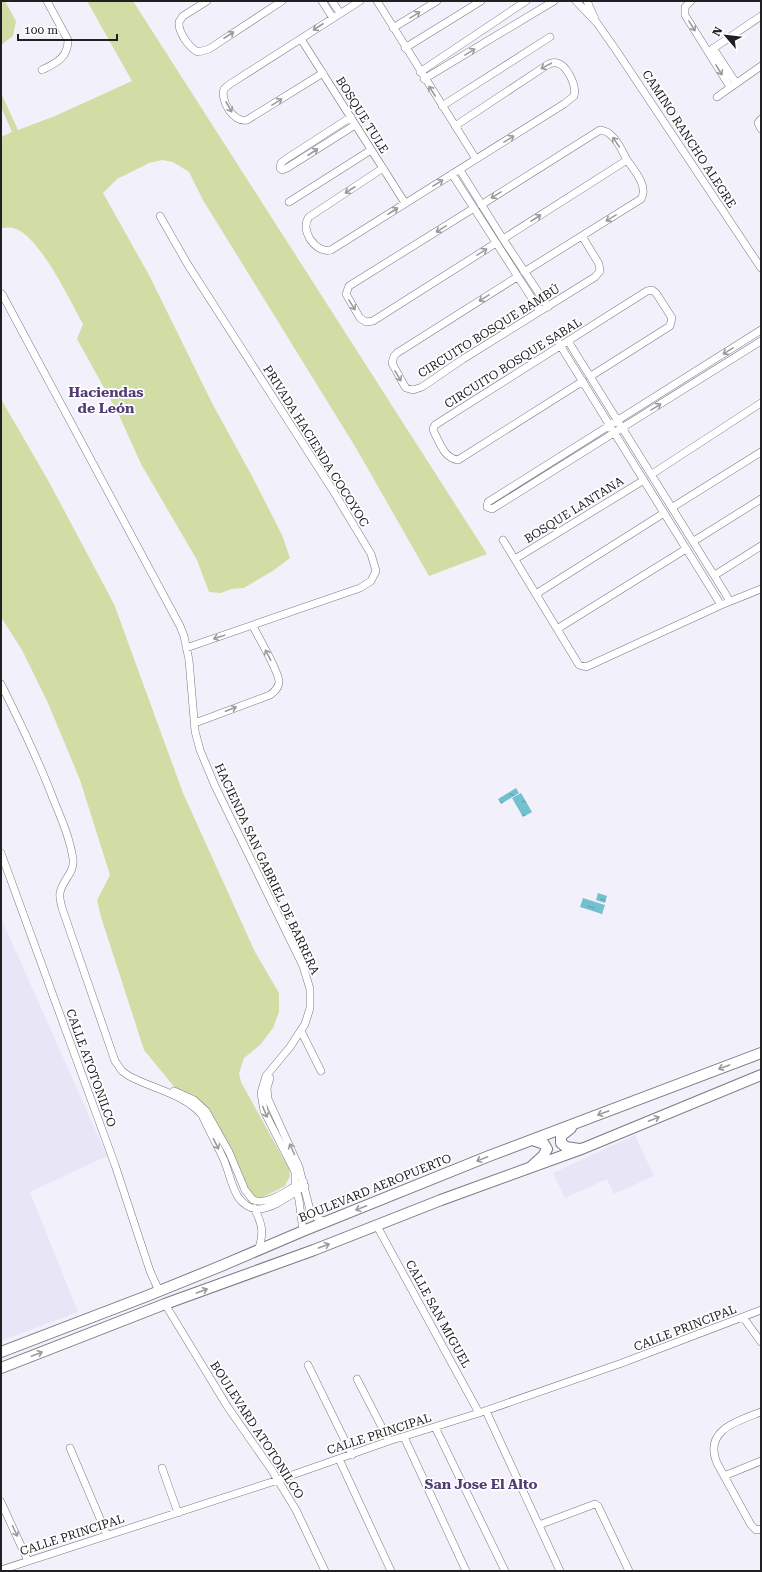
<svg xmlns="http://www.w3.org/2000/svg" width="762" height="1572" viewBox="0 0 762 1572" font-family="'Roboto Serif',serif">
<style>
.built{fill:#e8e5f7}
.grass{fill:#d2dca5}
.water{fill:url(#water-ripples)}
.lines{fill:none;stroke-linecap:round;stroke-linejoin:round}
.minor-casing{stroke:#797881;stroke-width:8}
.highway-casing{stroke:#797881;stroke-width:12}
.minor{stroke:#fff;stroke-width:7}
.highway{stroke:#fff;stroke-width:10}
.oneway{stroke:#9b9b9c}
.labels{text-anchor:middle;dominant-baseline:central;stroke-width:3.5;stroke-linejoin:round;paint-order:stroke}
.street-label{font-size:12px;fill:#202023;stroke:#fff}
.quarter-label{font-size:14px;font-weight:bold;fill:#533d79;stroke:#fff}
</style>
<defs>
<pattern id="water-ripples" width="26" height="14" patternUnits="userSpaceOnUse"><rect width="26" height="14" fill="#73c0cf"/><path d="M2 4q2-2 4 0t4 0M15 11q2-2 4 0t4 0" fill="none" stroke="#5e9ca8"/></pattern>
</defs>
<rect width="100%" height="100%" fill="#f2f1fb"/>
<!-- built -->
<path class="built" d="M1,918l106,238 -77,36 48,120 -77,29z
M635,1135l19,41 -40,18 -7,-15 -42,19 -12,-25z"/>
<!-- grass -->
<path class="grass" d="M1,1h4l11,20 -3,15 -12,9z
M87,1h46l354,553 -58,22 -73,-128 -153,-248 -14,-28 -16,-10 -11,-2 -13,3 -32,16 -14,14 46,82 63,128 41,75 29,57 8,23 -16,12 -30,18 -13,1 -10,4 -12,-1 -12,-32 -56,-96 -23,-51 -41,-74 6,-15c-13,-23 -44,-90 -70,-96 -3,-1 -8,0 -12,0v-91l11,-5 -11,-25v-14l17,37 37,-14 77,-35z
M1,399l48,83 65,122 69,189 72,159 24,41v19l-6,16 -13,17 -16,13 -5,15 2,9 48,87 1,7 -5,10 -26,13 -7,-1 -40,-83 -18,-20 -18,-6 -32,-39 -43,-133 -4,-17 13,-25 -30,-95 -32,-77 -26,-53 -21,-33z"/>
<!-- water -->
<path class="water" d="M516,788l3,5 -18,11 -3,-5z
M521,793l11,19 -9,5 -11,-19z
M598,893l9,3 -2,7 -9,-3z
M583,898l22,7 -3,9 -22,-7z"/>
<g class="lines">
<defs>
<path id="minor" d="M207,1l-24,15 -4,6c-1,10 10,26 19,30l11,-3 73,-48
M322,1l11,17
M332,1l8,12
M377,1l99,158
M576,1l21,22 21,30 143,215
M587,1l8,18
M691,1l-6,6v8l45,72
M393,28l44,-27
M301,39l104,164
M405,48l76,-47
M713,48l23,35
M708,52l53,-36
M42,70c14,-7 26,-12 26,-30l-21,-39
M420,72l106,-71
M323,73l-76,47c-14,3 -27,-20 -23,-31l6,-5 130,-83
M424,79l130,-78
M717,97l44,-31
M442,106l108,-69
M351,117l-65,42 -5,4 -1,5 2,2 5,-2 68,-43
M761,119l-3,4 3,6
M383,168l-74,49c-10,13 7,37 22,33l233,-146 10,-8c3,-10 -7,-31 -17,-33 -4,-1 -6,0 -10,2l-92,61
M460,170l43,69 45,68
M452,174l88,137
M289,202l82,-52
M481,205l119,-75c14,1 21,19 27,30l-124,79
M474,208l-125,78 -3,8 14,24 6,4 7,-1 123,-78
M160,216l28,49 144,224 39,65 5,17 -5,10 -11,7 -174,60
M524,272l117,-73c8,-12 -7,-29 -14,-39
M517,277l-120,76 -3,3 -2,7 12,22 2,3 7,2 9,-3 41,-28 132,-82 5,-6 -1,-7 -17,-28
M2,294l178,332 4,10 5,24 6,71 5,19 15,36 88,180 7,23v19l-5,16 -15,23 -24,29 -5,17 3,18 31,61v13l4,15 4,31
M761,330l-273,172 -1,5 5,2 269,-168
M555,337l166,268 40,-16
M568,341l162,260
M583,381l-125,79c-14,-2 -18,-17 -24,-28l-1,-3 2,-4 212,-134 5,-1 4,3 16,25 -2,8 -79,50
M652,474l109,-71
M673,507l88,-55
M503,540l76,125 7,2 135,-62
M694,541l67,-42
M515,559l129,-79
M715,575l46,-29
M536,594l128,-81
M557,629l129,-80
M1,684c19,38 38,77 53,117 8,19 16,38 19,58 2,14 -11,21 -13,34 -1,5 1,10 2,15l53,153 7,10 7,5c24,13 55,18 73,39 7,15 15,30 22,45 5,12 7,25 14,37 4,6 13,13 21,12 16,-1 32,-15 46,-23
M195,723l75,-28c4,-3 8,-6 9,-12 1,-10 -21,-46 -26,-57
M1,853l114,312 35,106 9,20
M301,1031l20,40
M270,1078l-3,10 1,11 31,68 11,43 6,7 8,5
M174,1091l20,9 12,11 23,41 16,38 8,10c18,6 36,-13 51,-18
M254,1208c9,17 10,25 4,43
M377,1226l102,187
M165,1304l62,102 44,63 25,41 29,61
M743,1317l18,25
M308,1365l44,90
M357,1379l32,62
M486,1411l74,160
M761,1412c-23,9 -58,18 -44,51l34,62 5,5 5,-1
M435,1427l70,144
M404,1437l62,134
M70,1448l37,87
M339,1459l52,112
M162,1468l16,45
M724,1476l37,-15
M1,1502l27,59
M539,1525l56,-21 3,2 31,65
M1,1570l277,-90 111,-39 90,-28 143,-50 139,-53"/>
<path id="highway" d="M571,1128l-10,8v7l5,4 13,2
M532,1166l11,-10 4,-7 -3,-5 -11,-4
M1,1352l146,-56 74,-30 82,-35 186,-75 272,-103
M1,1368l164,-64 149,-54 127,-50 143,-52 177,-73"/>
</defs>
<!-- minor casing -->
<use href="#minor" class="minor-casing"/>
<!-- highway casing -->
<use href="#highway" class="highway-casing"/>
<!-- minor -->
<use href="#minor" class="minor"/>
<!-- highway -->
<use href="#highway" class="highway"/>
</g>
<!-- one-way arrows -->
<defs><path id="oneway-shaft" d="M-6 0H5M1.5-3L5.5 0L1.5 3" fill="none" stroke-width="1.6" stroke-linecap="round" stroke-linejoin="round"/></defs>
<g class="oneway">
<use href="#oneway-shaft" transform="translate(415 15) rotate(-32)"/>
<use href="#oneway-shaft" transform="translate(692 26) rotate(58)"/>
<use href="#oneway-shaft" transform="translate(318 27) rotate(147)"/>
<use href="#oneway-shaft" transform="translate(229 35) rotate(-33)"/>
<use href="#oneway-shaft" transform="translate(470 52) rotate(-31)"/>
<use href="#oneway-shaft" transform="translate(546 66) rotate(152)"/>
<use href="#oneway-shaft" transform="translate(719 70) rotate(58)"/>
<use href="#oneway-shaft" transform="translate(432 91) rotate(-123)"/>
<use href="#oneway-shaft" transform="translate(277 102) rotate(-32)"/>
<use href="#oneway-shaft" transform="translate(229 107) rotate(61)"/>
<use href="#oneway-shaft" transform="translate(509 139) rotate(-32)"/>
<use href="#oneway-shaft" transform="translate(616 142) rotate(-124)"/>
<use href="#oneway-shaft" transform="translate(313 152) rotate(-33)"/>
<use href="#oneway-shaft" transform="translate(438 183) rotate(-32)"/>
<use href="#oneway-shaft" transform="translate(350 190) rotate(147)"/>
<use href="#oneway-shaft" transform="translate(496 195) rotate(148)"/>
<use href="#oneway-shaft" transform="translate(393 211) rotate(-33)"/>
<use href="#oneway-shaft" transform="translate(536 218) rotate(-33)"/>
<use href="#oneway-shaft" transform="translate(611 218) rotate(149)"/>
<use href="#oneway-shaft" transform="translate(441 229) rotate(148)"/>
<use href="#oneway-shaft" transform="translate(482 252) rotate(-32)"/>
<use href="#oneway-shaft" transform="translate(484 298) rotate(148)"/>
<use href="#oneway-shaft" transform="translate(352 305) rotate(58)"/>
<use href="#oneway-shaft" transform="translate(728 351) rotate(148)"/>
<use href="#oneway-shaft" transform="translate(398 376) rotate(59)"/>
<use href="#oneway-shaft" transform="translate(656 407) rotate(-32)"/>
<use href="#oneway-shaft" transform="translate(219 637) rotate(162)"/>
<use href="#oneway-shaft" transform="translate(268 655) rotate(-117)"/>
<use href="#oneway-shaft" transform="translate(231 709) rotate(-21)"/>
<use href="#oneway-shaft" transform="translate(724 1067) rotate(160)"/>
<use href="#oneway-shaft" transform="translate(265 1112) rotate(68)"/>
<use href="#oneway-shaft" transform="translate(603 1113) rotate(160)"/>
<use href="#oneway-shaft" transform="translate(654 1119) rotate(-22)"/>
<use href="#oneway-shaft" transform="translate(216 1144) rotate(63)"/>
<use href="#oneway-shaft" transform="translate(292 1149) rotate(-114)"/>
<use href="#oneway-shaft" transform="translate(482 1159) rotate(158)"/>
<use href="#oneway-shaft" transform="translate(361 1208) rotate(158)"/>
<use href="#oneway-shaft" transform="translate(324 1246) rotate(-20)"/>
<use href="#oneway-shaft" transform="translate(202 1291) rotate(-20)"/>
<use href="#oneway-shaft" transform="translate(37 1354) rotate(-21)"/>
<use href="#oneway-shaft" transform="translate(15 1531) rotate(65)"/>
</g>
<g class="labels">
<!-- street labels -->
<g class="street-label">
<text transform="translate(362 115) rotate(58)">BOSQUE TULE</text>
<text transform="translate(689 139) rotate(57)">CAMINO RANCHO ALEGRE</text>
<text transform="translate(489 331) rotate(-32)">CIRCUITO BOSQUE BAMBÚ</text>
<text transform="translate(513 363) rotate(-32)">CIRCUITO BOSQUE SABAL</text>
<text transform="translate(316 446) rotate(58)">PRIVADA HACIENDA COCOYOC</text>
<text transform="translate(574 510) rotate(-32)">BOSQUE LANTANA</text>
<text transform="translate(267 869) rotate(65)">HACIENDA SAN GABRIEL DE BARRERA</text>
<text transform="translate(91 1068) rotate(70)">CALLE ATOTONILCO</text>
<text transform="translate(375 1188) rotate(-22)">BOULEVARD AEROPUERTO</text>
<text transform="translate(438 1314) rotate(61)">CALLE SAN MIGUEL</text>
<text transform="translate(685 1328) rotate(-21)">CALLE PRINCIPAL</text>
<text transform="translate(257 1430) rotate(57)">BOULEVARD ATOTONILCO</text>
<text transform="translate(379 1434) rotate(-18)">CALLE PRINCIPAL</text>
<text transform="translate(72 1535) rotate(-18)">CALLE PRINCIPAL</text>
</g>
<!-- quarter labels -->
<g class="quarter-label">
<text x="106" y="392">Haciendas<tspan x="106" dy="16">de León</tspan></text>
<text x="481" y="1484">San Jose El Alto</text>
</g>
</g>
<!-- border -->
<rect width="762" height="1572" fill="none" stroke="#202023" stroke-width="4"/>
<!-- north arrow -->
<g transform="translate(726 36) rotate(298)" stroke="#ffffff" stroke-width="3" paint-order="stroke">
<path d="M0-3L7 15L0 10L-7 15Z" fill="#202023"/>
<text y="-6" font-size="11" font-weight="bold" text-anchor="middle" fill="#202023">N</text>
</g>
<!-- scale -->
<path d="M18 34v6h99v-6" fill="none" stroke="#202023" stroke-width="2"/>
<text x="24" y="34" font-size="12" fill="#202023" stroke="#ffffff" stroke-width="3" paint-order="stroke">100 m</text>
</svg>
